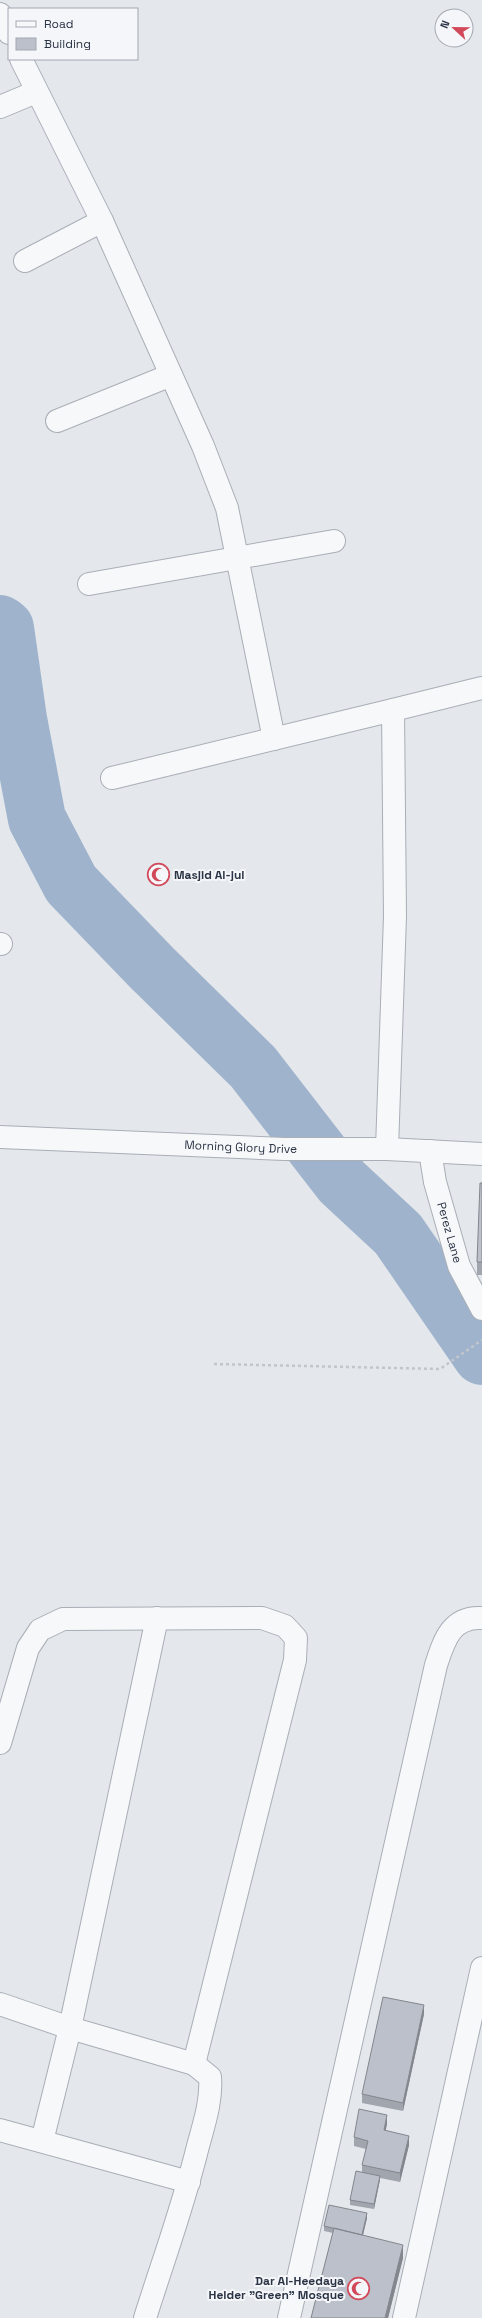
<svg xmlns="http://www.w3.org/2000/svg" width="482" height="2318" viewBox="0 0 482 2318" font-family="'Space Grotesk',sans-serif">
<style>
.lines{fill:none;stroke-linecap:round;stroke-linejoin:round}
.river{stroke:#9fb4cc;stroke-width:58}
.street-casing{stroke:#a9aeb7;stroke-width:24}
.path{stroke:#c2c5cb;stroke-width:2.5;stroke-dasharray:3 3;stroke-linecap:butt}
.street{stroke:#f7f8fa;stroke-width:22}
.wall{fill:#a1a5ae}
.shaded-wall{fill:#83868d}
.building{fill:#bbc0ca;stroke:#83868d}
.labels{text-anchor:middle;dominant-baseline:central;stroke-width:4;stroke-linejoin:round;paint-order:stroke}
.poi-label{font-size:12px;font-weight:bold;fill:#2b3445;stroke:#f4f6f9;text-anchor:start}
.street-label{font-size:12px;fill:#2b3445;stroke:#f4f6f9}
</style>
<rect width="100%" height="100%" fill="#e4e7ec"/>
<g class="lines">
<!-- river -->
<path class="river" d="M0,624l5,4 13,91 19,100 34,65 81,84 101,99 89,115 56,52 84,122"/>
<defs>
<g id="street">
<path d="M0,14l9,19"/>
<path d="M21,59l81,162 101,225 24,62 47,231"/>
<path d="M0,107l36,-15"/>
<path d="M25,261l77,-40"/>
<path d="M57,421l114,-46"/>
<path d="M89,584l245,-43"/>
<path d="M112,778l281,-68"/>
<path d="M0,944h1"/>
<path id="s1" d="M0,1137l284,12h103l95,5"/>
<path d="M387,1149l8,-233 -2,-206 89,-22"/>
<path id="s2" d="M430,1151l5,31 24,84 23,43"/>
<path d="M0,1743l28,-95 12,-18 23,-11 199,-1 23,8 11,12 -1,22 -101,404 16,13c2,23 -6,47 -12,69 -14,58 -35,115 -53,172"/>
<path d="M0,2004l70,24 124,36"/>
<path d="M0,2130l189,52"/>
<path d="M42,2141l28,-113 87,-410"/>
<path d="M289,2318l147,-653c8,-24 15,-49 46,-47"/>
<path d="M404,2318l78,-350"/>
</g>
</defs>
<!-- street casing -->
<use href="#street" class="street-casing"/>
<!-- path -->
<path class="path" d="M214,1364l226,5 42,-29"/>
<!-- street -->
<use href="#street" class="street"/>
</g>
<!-- wall -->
<path class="wall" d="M482,1183v92h-5v-13z
M424,2014l-21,97 -41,-8v-9z
M387,2124l-2,7 24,14 -9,37 -20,-4 -6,31 -24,-4v-5l12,-28v-7l4,-16 -12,-3v-9z
M367,2218l-4,17 40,23 -15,60h-77l22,-85 -9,-2v-5z"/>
<!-- shaded-wall -->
<path class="shaded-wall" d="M424,2005v9l-21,97v-8z
M387,2115v9l-3,15v-9z
M409,2136v9l-9,37v-9z
M380,2176v4l-6,29v-5z
M367,2213v5l-5,21v-4z
M403,2245v13l-15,60h-3z"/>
<!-- building -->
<path class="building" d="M480,1183h2v79h-5z
M383,1997l41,8 -21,98 -41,-9z
M359,2109l28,6 -3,15 25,6 -9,37 -38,-8 6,-24 -14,-4z
M356,2171l24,5 -6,28 -24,-4z
M329,2205l38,8 -5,22 -38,-9z
M334,2228l69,17 -18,73h-74z"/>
<!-- icons -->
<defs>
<symbol id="mosque-ring" viewBox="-11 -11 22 22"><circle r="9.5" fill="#f4f6f9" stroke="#d1495b" stroke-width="1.5"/><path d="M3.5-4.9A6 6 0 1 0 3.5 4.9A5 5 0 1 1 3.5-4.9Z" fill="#d1495b"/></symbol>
</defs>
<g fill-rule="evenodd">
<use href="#mosque-ring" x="146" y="862" width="25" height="25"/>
<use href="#mosque-ring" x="346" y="2276" width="25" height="25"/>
</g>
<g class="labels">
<!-- poi labels -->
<g class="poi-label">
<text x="174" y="875">Masjid Al-jul</text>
<text x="344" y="2281" text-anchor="end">Dar Al-Heedaya<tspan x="344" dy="14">Heider "Green" Mosque</tspan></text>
</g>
<!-- street labels -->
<g class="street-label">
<text stroke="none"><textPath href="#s1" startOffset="241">Morning Glory Drive</textPath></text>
<text stroke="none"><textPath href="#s2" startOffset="84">Perez Lane</textPath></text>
</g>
</g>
<!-- legend -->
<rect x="8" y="8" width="130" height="52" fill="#f4f6f9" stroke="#a4a8b1"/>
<rect x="16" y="21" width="20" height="6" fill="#f7f8fa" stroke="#a4a8b1"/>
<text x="44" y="28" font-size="12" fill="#2b3445">Road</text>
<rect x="16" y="38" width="20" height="12" fill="#bbc0ca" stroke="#a4a8b1"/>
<text x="44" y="48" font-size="12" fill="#2b3445">Building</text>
<!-- north arrow -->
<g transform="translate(454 28) rotate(292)"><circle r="19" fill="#f4f6f9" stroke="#a4a8b1"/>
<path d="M0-3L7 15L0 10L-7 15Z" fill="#d1495b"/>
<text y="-6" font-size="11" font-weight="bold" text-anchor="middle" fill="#2b3445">N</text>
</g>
</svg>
